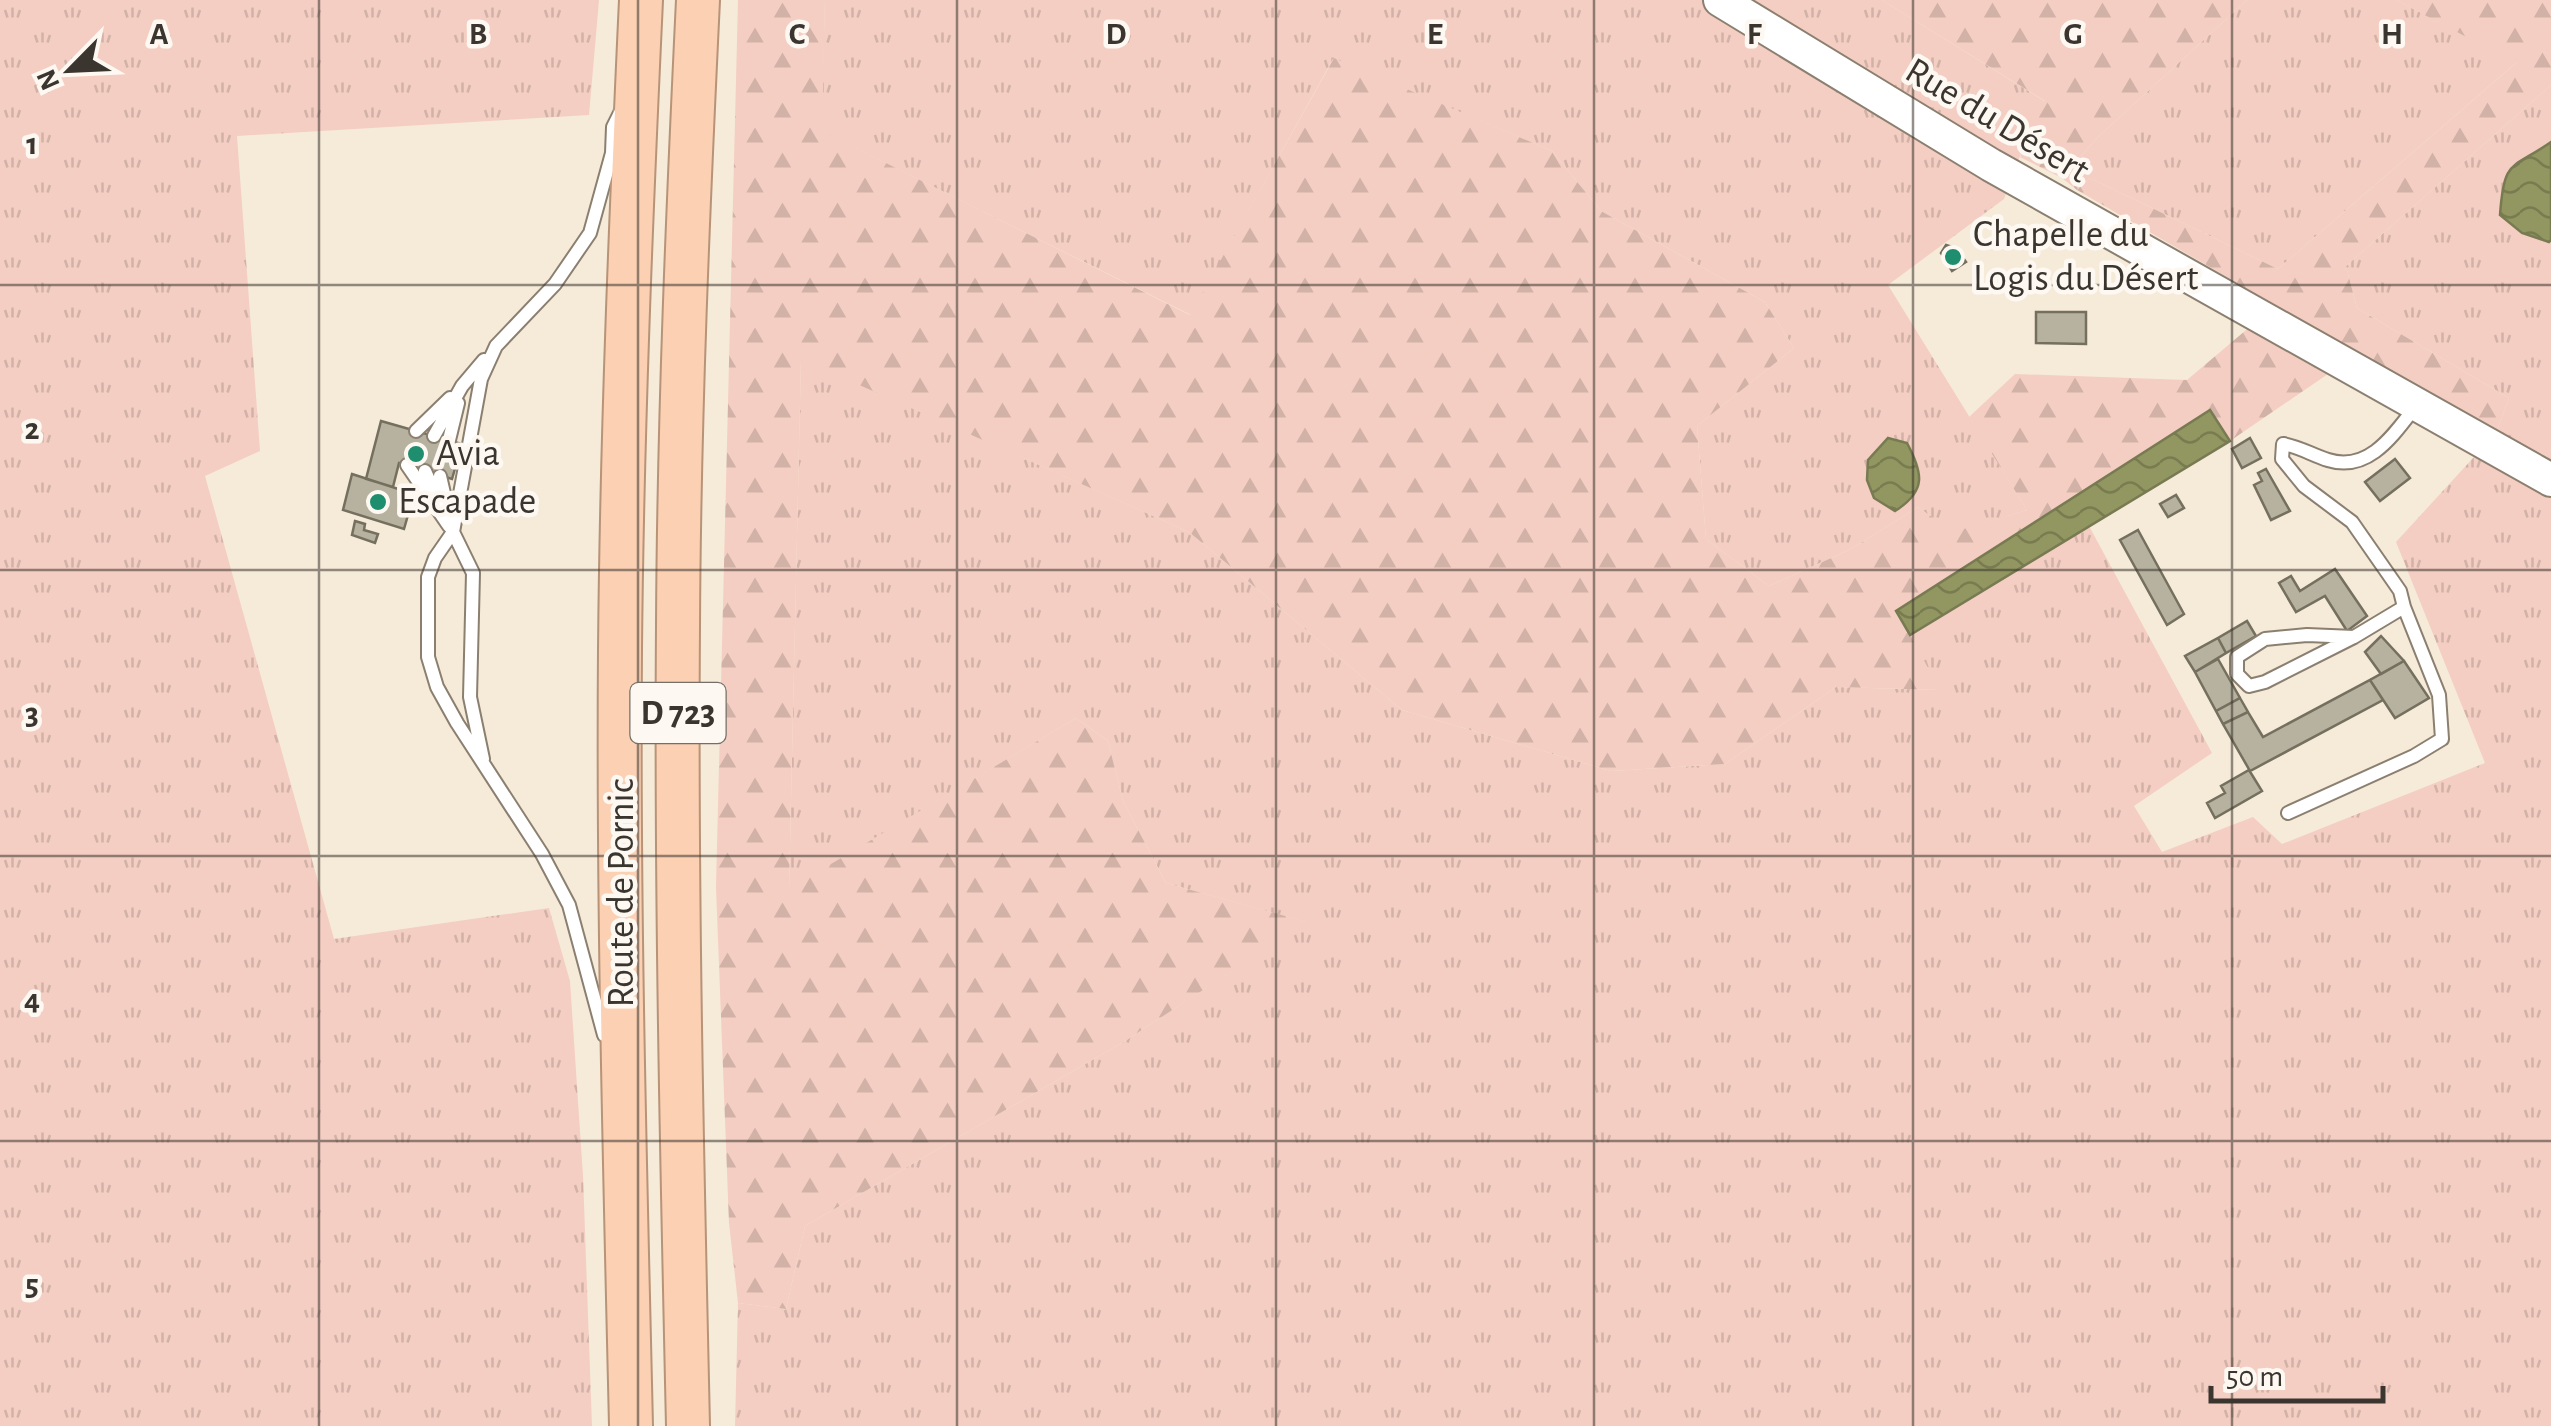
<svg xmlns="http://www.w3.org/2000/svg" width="2551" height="1426" viewBox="0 0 2551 1426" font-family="'Alegreya Sans',sans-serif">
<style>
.grass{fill:url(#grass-tufts)}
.forest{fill:url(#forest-firs)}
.water{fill:url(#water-waves);stroke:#787a52;stroke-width:2.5}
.building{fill:#b7b29f;stroke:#746f5e;stroke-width:2.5}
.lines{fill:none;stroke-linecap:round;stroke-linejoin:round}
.service-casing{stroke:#8b7f70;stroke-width:16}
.tertiary-casing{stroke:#8b7f70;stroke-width:36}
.trunk-casing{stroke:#b79378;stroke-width:46}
.service{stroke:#fff;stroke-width:12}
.tertiary{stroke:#fff;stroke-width:32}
.trunk{stroke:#fbd0b3;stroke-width:42}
.grid{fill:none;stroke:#3a352e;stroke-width:2.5;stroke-opacity:0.55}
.poi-dot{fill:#1f8e6e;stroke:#fdf8f1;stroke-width:4}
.labels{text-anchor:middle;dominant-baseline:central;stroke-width:9;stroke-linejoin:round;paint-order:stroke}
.shield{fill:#fdf8f1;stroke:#747068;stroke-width:2.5}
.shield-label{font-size:35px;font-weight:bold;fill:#3a352e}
.street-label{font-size:38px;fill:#3a352e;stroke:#fdf8f1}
.poi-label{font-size:38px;fill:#3a352e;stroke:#fdf8f1;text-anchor:start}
.grid-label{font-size:32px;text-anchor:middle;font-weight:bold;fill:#3a352e;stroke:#fdf8f1;stroke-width:9;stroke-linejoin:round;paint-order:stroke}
</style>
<defs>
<pattern id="grass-tufts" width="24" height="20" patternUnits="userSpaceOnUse" patternTransform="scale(2.5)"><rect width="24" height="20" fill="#f4cec2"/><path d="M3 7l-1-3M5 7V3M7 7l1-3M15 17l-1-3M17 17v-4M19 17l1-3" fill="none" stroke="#d2b2a7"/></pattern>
<pattern id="forest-firs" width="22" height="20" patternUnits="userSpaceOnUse" patternTransform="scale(2.5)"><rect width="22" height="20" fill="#f4cec2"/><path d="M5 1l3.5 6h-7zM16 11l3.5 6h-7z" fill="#d2b2a7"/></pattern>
<pattern id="water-waves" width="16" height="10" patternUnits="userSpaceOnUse" patternTransform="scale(2.5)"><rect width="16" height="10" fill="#929761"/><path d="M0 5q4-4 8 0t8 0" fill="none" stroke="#787c50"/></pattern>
</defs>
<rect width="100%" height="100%" fill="#f6ead9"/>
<!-- grass -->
<path class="grass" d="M0,0h599l-10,115 -352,21 23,315 -55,25 129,463 215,-31 21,73 13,195 9,250h-592z
M825,0h1057l164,102 -26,54 -16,43 -116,86 139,225 -75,23 -34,-26 -67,42 -82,37 -63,-47 -9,-113 97,-78 -29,-46 -164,-91 -49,-60 -219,-92 -142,256 -370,-184z
M2247,0h149l121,62 -239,207 -188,-91 -13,12 -15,-12 36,-41z
M2551,85v1341h-1816l3,-123 48,6 19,-83 320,-185 181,-119 -140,-39 -43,-82 -15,-60 -32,-23 -287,172 12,-532 388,174 213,178 209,61 114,-7 111,-77 103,3 -29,-55 179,-109 123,227 -78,53 28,46 91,-35 29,27 203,-81 -89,-221 100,-109 13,-35 -152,-90 -11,-42z"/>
<!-- forest -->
<path class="forest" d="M738,0h87l-3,131 368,184 144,-257 218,93 49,60 164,91 29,46 -97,78 9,113 63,47 82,-37 67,-42 35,25 74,-22 -58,-93 46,-43 172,6 65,-55 76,49 -98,67 -20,-31 -313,201 43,79 -104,-3 -111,77 -114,7 -209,-61 -213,-178 -388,-173 -12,530 287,-171 32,23 15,60 43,82 141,39 -182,119 -320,185 -19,83 -48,-6 -9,-80 -13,-336z
M1882,0h365l-149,137 -36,41 -42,-21 25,-56z
M2396,0h155v85l-205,181 11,42 152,90 -13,35 -419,-243 13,-12 188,91 238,-206z"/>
<!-- water -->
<path class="water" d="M2551,142v98l-2,2 -27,-9 -22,-18c4,-57 11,-45 51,-73z
M2210,410l20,31 -320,194 -14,-24z
M1888,438l19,5c16,30 20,48 -12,68l-21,-13 -7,-18 1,-20z"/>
<!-- building -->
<path class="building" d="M1946,245l10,3 10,14 -14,9 -11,-18z
M2036,312h50v32l-50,-1z
M381,421l81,23 -10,35 -53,-16 -6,24 -27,-8z
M2250,438l11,20 -19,10 -10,-19z
M2395,459l15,19 -30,23 -15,-19z
M2266,469l24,42 -19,9 -17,-35 8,-4 -4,-8z
M352,474l62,20 -10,35 -61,-19z
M2176,495l8,13 -16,9 -8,-13z
M355,521l10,3 -1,6 14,4 -3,9 -23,-8z
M2138,530l46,84 -17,11 -47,-85z
M2335,569l32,47 -20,15 -22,-35 -29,16 -17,-29 12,-7 9,15z
M2247,621l9,15 -30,17 -8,-15z
M2381,636l23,25 -23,13 -16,-22z
M2218,638l8,15 -31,19 -10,-16z
M2218,659l22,39 -24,13 -21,-39z
M2404,661l25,37 -34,20 -25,-38z
M2370,680l13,20 -133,71 -27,-47 25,-12 15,25z
M2240,698l8,14 -25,12 -7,-13z
M2249,770l13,21 -47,27 -8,-15 18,-10 -4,-7z"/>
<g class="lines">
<defs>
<path id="service" d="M416,431l34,-33
M434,436l28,-50 22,-26
M449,440l9,-37
M407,465l42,61
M425,471l12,27
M440,476l13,56 20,41 -3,124 13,62
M2354,637l-89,45 -16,4 -12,-12v-17l28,-18 42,-4 47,2 50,-30 -4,-16 -48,-69 -48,-36 -22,-27 1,-15c17,3 29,11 45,16 41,13 66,-26 88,-54
M2288,813l126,-57 28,-17 -3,-44 -35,-88
M604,1035l-35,-130 -27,-51 -85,-131 -20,-36 -9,-30v-80l7,-19 18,-26 28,-153 15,-33 59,-62 35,-51 22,-80 1,-26 8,-16"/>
<path id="tertiary" d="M1720,0l271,165 560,315"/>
<path id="trunk" d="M631,1426c-6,-259 -13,-518 -11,-777 2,-217 11,-433 21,-649
M688,1426c-6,-267 -12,-533 -10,-800 1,-209 10,-417 20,-626"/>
</defs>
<!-- service casing -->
<use href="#service" class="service-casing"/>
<!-- tertiary casing -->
<use href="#tertiary" class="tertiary-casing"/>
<!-- trunk casing -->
<use href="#trunk" class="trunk-casing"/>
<!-- service -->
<use href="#service" class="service"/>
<!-- tertiary -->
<use href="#tertiary" class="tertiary"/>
<!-- trunk -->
<use href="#trunk" class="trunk"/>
</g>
<!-- grid -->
<path class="grid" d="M319,0v1426M638,0v1426M957,0v1426M1276,0v1426M1594,0v1426M1913,0v1426M2232,0v1426M0,285h2551M0,570h2551M0,856h2551M0,1141h2551"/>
<!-- markers -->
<g class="poi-dot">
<circle cx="1953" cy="257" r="10"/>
<circle cx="416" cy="454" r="10"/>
<circle cx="378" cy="502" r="10"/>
</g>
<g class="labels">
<!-- shield labels -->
<rect class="shield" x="630.5" y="683" width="95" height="60" rx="8"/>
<g class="shield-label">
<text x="678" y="713">D 723</text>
</g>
<!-- street labels -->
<g class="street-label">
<text transform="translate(1997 121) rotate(31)">Rue du Désert</text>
<text transform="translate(622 893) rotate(-90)">Route de Pornic</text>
</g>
<!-- poi labels -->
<g class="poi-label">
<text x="1973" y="235">Chapelle du<tspan x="1973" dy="44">Logis du Désert</tspan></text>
<text x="436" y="454">Avia</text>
<text x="398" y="502">Escapade</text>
</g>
</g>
<g class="grid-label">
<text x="159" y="44">A</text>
<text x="478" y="44">B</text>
<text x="797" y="44">C</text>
<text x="1116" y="44">D</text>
<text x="1435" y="44">E</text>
<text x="1754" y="44">F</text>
<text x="2073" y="44">G</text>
<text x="2392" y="44">H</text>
<text x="32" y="154">1</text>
<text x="32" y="439">2</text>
<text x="32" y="724">3</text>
<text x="32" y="1010">4</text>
<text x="32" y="1295">5</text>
</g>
<!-- north arrow -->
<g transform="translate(70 70) rotate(246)" stroke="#fdf8f1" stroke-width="8" paint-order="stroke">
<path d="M0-8L18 38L0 25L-18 38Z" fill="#3a352e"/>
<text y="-15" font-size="28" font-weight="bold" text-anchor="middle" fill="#3a352e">N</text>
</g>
<!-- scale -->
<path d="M2211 1386v15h172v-15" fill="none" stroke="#3a352e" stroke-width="5"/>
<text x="2226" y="1386" font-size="30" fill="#3a352e" stroke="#fdf8f1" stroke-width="8" paint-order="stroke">50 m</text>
</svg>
